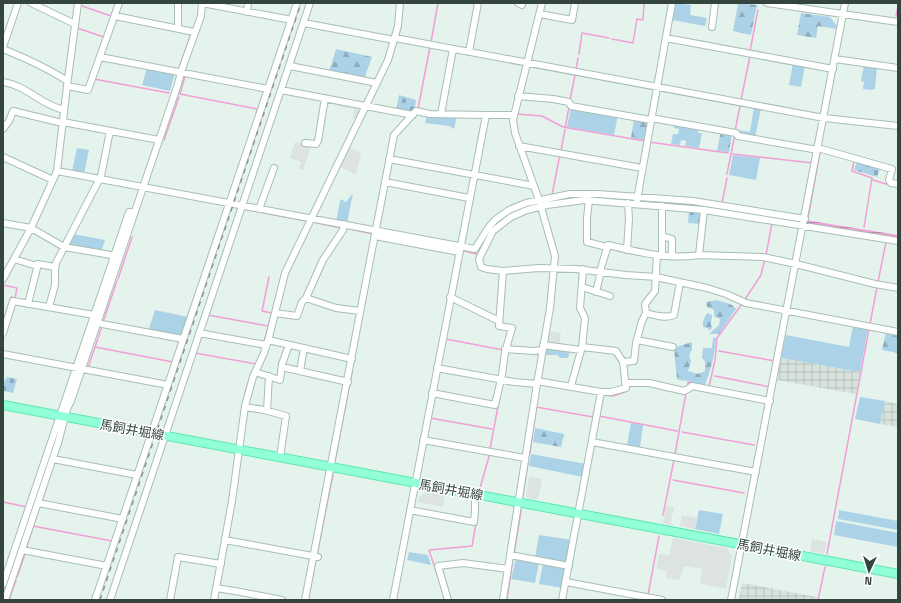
<svg xmlns="http://www.w3.org/2000/svg" width="901" height="603" viewBox="0 0 901 603" font-family="'Space Grotesk','Noto Sans JP',sans-serif">
<style>
.industrial{fill:url(#industrial-grid)}
.grass{fill:#acd2e8}
.forest{fill:url(#forest-firs)}
.cemetery{fill:url(#cemetery-stones)}
.parking{fill:#dde3e0}
.water{fill:url(#water-rules)}
.lines{fill:none;stroke-linecap:round;stroke-linejoin:round}
.stream{stroke:#f19fd6;stroke-width:1.5}
.minor-casing{stroke:#a7beb4;stroke-width:8}
.major-casing{stroke:#5fe6b3;stroke-width:10}
.minor{stroke:#fff;stroke-width:6}
.major{stroke:#91ffd7;stroke-width:8}
.rail{stroke:#959595;stroke-width:1.5;stroke-dasharray:5 5;stroke-linecap:butt}
.labels{text-anchor:middle;dominant-baseline:central;stroke-width:3;stroke-linejoin:round;paint-order:stroke}
.street-label{font-size:13px;fill:#34453d;stroke:#fff}
</style>
<defs>
<pattern id="industrial-grid" width="8" height="8" patternUnits="userSpaceOnUse"><rect width="8" height="8" fill="#d7e2dc"/><path d="M0 4h8M4 0v8" fill="none" stroke="#b9c3be"/></pattern>
<pattern id="forest-firs" width="22" height="20" patternUnits="userSpaceOnUse"><rect width="22" height="20" fill="#acd2e8"/><path d="M5 1l3.5 6h-7zM16 11l3.5 6h-7z" fill="#8dacbd"/></pattern>
<pattern id="cemetery-stones" width="16" height="16" patternUnits="userSpaceOnUse"><rect width="16" height="16" fill="#acd2e8"/><path d="M2 7V4a2 2 0 0 1 4 0v3zM10 15v-3a2 2 0 0 1 4 0v3z" fill="#8dacbd"/></pattern>
<pattern id="water-rules" width="6" height="5" patternUnits="userSpaceOnUse"><rect width="6" height="5" fill="#f19fd6"/><path d="M0 2.5h6" fill="none" stroke="#c483af"/></pattern>
</defs>
<rect width="100%" height="100%" fill="#e5f3ed"/>
<!-- industrial -->
<path class="industrial" d="M781,358l79,14 -4,22 -79,-14z
M885,401l13,3v23l-18,-3z
M742,583l75,14 -1,3h-77z"/>
<!-- grass -->
<path class="grass" d="M674,3l17,2 -1,10 17,3 -2,8 -33,-6z
M793,63l12,2 -4,22 -12,-2z
M864,65l13,2 -2,22 -4,1 -8,-1 1,-7 -3,-1z
M147,68l28,5 -5,18 -28,-6z
M571,107l47,8 -4,20 -47,-8z
M754,107l7,1 -6,30 -17,-5v-3l12,2z
M427,115l30,1 -3,13 -5,-3 -24,-3z
M675,123l24,4 -1,6h4l-3,15 -14,-2 1,-5 -5,-1 -1,5 -9,-1 2,-10h5l1,-5 -5,-1z
M77,148l12,2 -5,24 -12,-3z
M733,155l27,3 -4,22 -27,-5z
M353,193l-6,30 -11,-2 4,-20 1,-2 5,3z
M73,234l32,6 -4,12 -34,-7z
M155,310l33,7 -6,19 -3,1 -31,-5z
M853,326l15,2 -8,44 -79,-14 5,-23 63,12z
M546,347l24,3 -2,8h-8l-3,-3h-13z
M860,397l25,4 -5,23 -25,-5z
M631,423l12,2 -3,22 -13,-2z
M531,454l55,10 -3,13 -54,-11z
M699,510l24,4 -4,20 -24,-5z
M839,510l59,11v9l-60,-11z
M836,521l62,12v14l-64,-12z
M539,535l33,5 -5,23 -32,-5z
M409,552l19,3 3,10 -24,-5z
M516,558l23,4 -4,21 -24,-4z
M543,563l23,4 -3,21 -24,-4z"/>
<!-- forest -->
<path class="forest" d="M738,3l19,2 -6,30 -18,-4z
M801,13l29,4 7,9v3l-19,-3 -2,12 -19,-3z
M336,49l36,8 -8,22 -35,-7z
M634,118l15,4 -3,19 -15,-3z
M721,131l11,2 -3,19 -12,-1z
M716,300c7,2 16,3 20,9l-17,25h-10l10,-9 1,-6 -6,-3v-6l-7,-3 -1,-5z
M707,313l5,2 -1,10 1,3 -3,3 -1,-3 -5,-1v-6z
M886,332l12,2v19l-16,-3z
M715,337l1,1c-1,16 -5,31 -11,47l-17,-4 -9,-1 -2,-1 -3,-29 2,-3 16,-5v8l-3,5 2,6 -3,10 10,3 7,-3v-10l-3,-3 1,-10h9l1,-10z
M535,428l29,6 -3,13 -28,-5z"/>
<!-- cemetery -->
<path class="cemetery" d="M399,95l17,5 -1,8 -3,4 -16,-2z
M857,161l23,7 -3,9 -23,-7z
M689,211l14,1 -1,12 -14,-1z
M7,377l10,2 -4,14 -10,-2v-7z"/>
<!-- parking -->
<path class="parking" d="M337,102l25,5 -5,12h-4l1,-10 -17,-3z
M295,142l16,4 -8,24 -4,-1 2,-7 -11,-4z
M349,147l12,6 -5,22 -17,-9z
M549,331l12,2 -2,14 -12,-2z
M529,477l13,2 -4,21 -12,-3z
M428,491l17,4 -2,12 -25,-5 1,-5z
M666,506l8,1 -1,7h-1l-1,11 -8,-2z
M682,515l16,3 -3,11 -15,-3z
M673,538l54,10 5,9 -6,32 -26,-5 2,-15 -18,-3 -4,14 -14,-2 1,-6 -1,-1 -10,-2 3,-15 10,2z
M812,539l15,3 -3,12 -14,-3z"/>
<!-- water -->
<path class="water" d="M571,195l122,7 205,33v3l-201,-32 -111,-9 -30,4 -45,12 -18,15 -12,20 -2,-2c6,-11 14,-24 26,-31 19,-12 44,-15 66,-20z"/>
<g class="lines">
<!-- stream -->
<path class="stream" d="M82,6l29,10
M112,13l4,-10
M896,16l2,-10
M78,27l-1,1 27,9
M612,39l21,4 4,-24 6,1 1,-17
M431,42l7,-39
M750,51l8,-41
M579,54l3,-21 27,5
M179,68l12,-34
M576,69l2,-11
M185,76l-5,18 77,15
M94,79l75,14
M570,100l5,-25
M741,100l9,-44
M418,109l12,-62
M517,114l25,2 21,11 82,14
M735,131l5,-25
M164,140l15,-43
M649,142l79,11
M561,151l8,-44
M733,154l79,9
M854,161l-2,10 20,7 -8,49
M727,174l8,-40
M873,180l13,4 2,-1
M552,195l8,-41
M722,203l5,-25
M244,209l62,12
M808,218l12,-66
M313,222l28,6
M346,228l27,6
M465,251l11,3 1,-1
M766,255l6,-32
M118,279l14,-42
M878,282l8,-40
M744,301l17,-26 4,-17
M208,315l60,11 4,-13 -10,-2 7,-34
M3,322l8,-25 4,1 2,-10 -14,-3
M103,322l14,-41
M870,324l7,-37
M446,339l57,11
M264,342l4,-15
M95,347l78,15
M719,351l56,10
M195,353l61,11
M88,368l14,-42
M715,376l55,11
M688,387v-5l6,1
M709,387l6,-27 2,-22 25,-34
M245,393l4,-13
M603,395l10,1 12,-4
M536,407l57,10 3,-14
M599,416l78,15
M430,418l62,11
M682,432l72,13
M490,449l11,-59
M530,453l6,-43
M675,454l11,-61
M335,461l17,-89
M673,480l71,13
M480,488l10,-35
M523,496l6,-41
M42,501l4,-13
M3,502l24,5
M227,513l3,-18
M663,515l11,-55
M33,526l79,15
M26,549l14,-44
M514,554l7,-43
M827,554l42,-225
M317,555l16,-81
M17,577l8,-23
M438,577l-9,-27 43,-4 4,-23
M3,591l2,-5
M648,595l11,-59
M9,600l7,-20
M308,600l8,-40
M507,600l6,-42
M818,600l7,-33"/>
<defs>
<path id="minor" d="M31,3l44,21
M202,3l90,17
M518,3l4,2
M767,3l131,19
M247,12l1,-9
M540,14l32,6 3,-17
M115,16l79,16
M304,23l90,17
M712,27l3,-24
M178,28v-25
M395,38l429,80 74,8
M666,38l167,31
M3,47l15,-44
M3,49c22,9 45,19 64,32
M469,52l9,-49
M100,57l168,32
M835,59l63,9
M290,66l87,17
M3,82c23,3 38,23 61,28
M67,86l21,4 31,-87
M281,90l132,25
M518,96l35,3 16,3 2,4 80,14
M441,114l12,-65
M651,118l85,15 2,3 80,14
M63,122l96,18
M3,129l6,-8 4,-10 49,12
M305,143l11,1 2,-3 7,-43
M519,146l123,22
M818,148l74,21 -3,11 2,3 7,1
M3,157l50,23
M389,159l145,27
M57,171l418,78 13,-21 7,-8 14,-10 17,-7 44,-9h28l95,7 112,18
M385,182l84,16
M589,200l-2,18v24l20,5
M637,200l35,-197
M259,209l15,-41
M3,223l28,5 33,19 53,9
M375,236l84,16
M662,236l10,3v17
M898,241l-194,-31 -120,-10 -37,5 -20,5 -16,7 -18,14 -14,28 2,8 6,2 16,2 36,-3 37,1 50,6 30,2 51,11 19,6 20,9 152,29
M627,250l2,-31 -1,-16
M699,255l64,2 33,7 79,20 23,4
M662,256v-50
M14,259l23,7
M3,279l28,-51 26,-57 10,-85 11,-83
M582,287l28,9
M596,292l5,-21v-3l7,-23c30,7 60,15 91,10l5,-45
M450,297l49,24
M306,298l17,-38 20,-30 1,-6
M28,304l10,-40 17,3
M49,307l6,-22v-15l1,-7 45,-87 9,-45
M275,313l22,3 5,-14 4,-4 30,10 24,3
M646,313c8,2 20,6 28,2l6,-33
M95,321l7,3 81,15
M3,333l10,-32 81,14
M199,333l67,12
M268,340l84,19
M637,340l36,7
M543,345l38,5
M582,347l34,4 7,11
M505,349l29,2 8,-1
M3,354l165,31
M282,367l66,15
M437,368l77,14 23,2
M300,371l4,-23
M255,372l25,8 2,-16 7,-19
M537,381l64,11h10l15,-4 -3,-26 11,-1 2,-18 6,-22 4,-8 -1,-9 10,-13 2,-36
M625,383h24l35,8 4,-2 4,-3 78,15
M571,386l11,-39 3,-29 -5,-10 3,-39
M432,393l63,12 7,-30 3,-23 7,-24 -13,-2 4,-55
M245,407l19,3 22,6 -6,41
M267,411l2,-35
M423,440l102,18
M592,442l164,30
M53,459l84,16
M38,503l85,16
M410,510l64,12 1,-12v-16
M225,540l93,17
M22,550l85,16
M510,555l59,11
M566,582l96,18
M3,584l126,-372h6
M216,588l19,3 47,9
M5,600l53,-157 9,-34 4,-8 107,-317 3,-12 20,-56 1,-13
M95,600l202,-597
M110,600l200,-597
M170,600l8,-43 43,7
M214,600l18,-99 13,-95 8,-29 11,-24 5,-16 16,-64 103,-213 10,-34 2,-23
M305,600l89,-465 22,-24 14,3 56,1
M393,600l93,-485h27
M448,600l-10,-34 25,-3 45,6
M503,600l34,-216 13,-76 5,-52 -16,-56 -24,-67 -2,-13 29,-117
M562,600l39,-208
M731,600l114,-597"/>
<path id="major" d="M3,405l895,169"/>
</defs>
<!-- minor casing -->
<use href="#minor" class="minor-casing"/>
<!-- major casing -->
<use href="#major" class="major-casing"/>
<!-- minor -->
<use href="#minor" class="minor"/>
<!-- major -->
<use href="#major" class="major"/>
<!-- rail -->
<path class="rail" d="M100,600l201,-597"/>
</g>
<g class="labels">
<!-- street labels -->
<g class="street-label">
<text transform="translate(132 430) rotate(10)">馬飼井堀線</text>
<text transform="translate(451 490) rotate(10)">馬飼井堀線</text>
<text transform="translate(769 550) rotate(11)">馬飼井堀線</text>
</g>
</g>
<!-- border -->
<rect width="901" height="603" fill="none" stroke="#34453d" stroke-width="8"/>
<!-- north arrow -->
<g transform="translate(869 571) rotate(184)" stroke="#ffffff" stroke-width="3" paint-order="stroke">
<path d="M0-3L7 15L0 10L-7 15Z" fill="#34453d"/>
<text y="-6" font-size="11" font-weight="bold" text-anchor="middle" fill="#34453d">N</text>
</g>
</svg>
